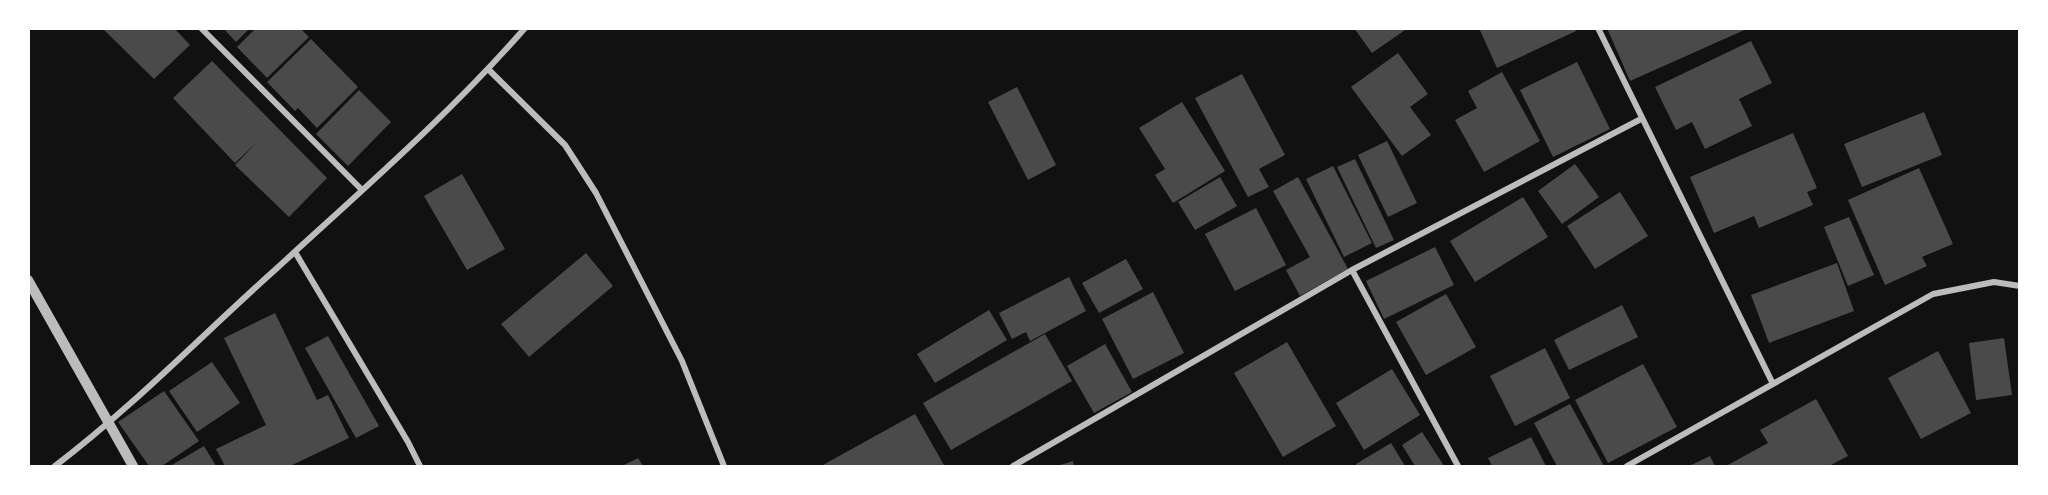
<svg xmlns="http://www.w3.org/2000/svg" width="2048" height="495" viewBox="0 0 2048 495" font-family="Ubuntu,sans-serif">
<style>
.building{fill:#4a4a4a}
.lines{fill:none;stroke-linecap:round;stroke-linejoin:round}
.minor{stroke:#bcbcbc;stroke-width:6}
.tertiary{stroke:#bcbcbc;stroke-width:10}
</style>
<rect width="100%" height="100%" fill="#111"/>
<!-- building -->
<path class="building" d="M102,28h72l16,17 -36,34z
M223,28h27l-14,14z
M256,28h44l9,9 -42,41 -30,-31z
M1354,28h54l-36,25z
M1479,28h96l1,3 -79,37z
M1607,28h142l-119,53z
M311,39l47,48 -41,41 -19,-20 -3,3 -28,-29z
M1751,41l21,42 -33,16 13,27 -47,23 -13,-27 -16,8 -21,-43z
M1398,53l30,41 -18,13 21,28 -29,21 -51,-69z
M212,61l115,117 -38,39 -54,-52 22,-23 -22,21 -62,-65z
M1577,62l33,67 -57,28 -33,-67z
M1502,72l38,69 -56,31 -29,-52 22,-12 -9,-17z
M1242,74l43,81 -26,14 10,18 -21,10 -53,-99z
M1017,87l39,78 -28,15 -40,-78z
M359,90l32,32 -43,44 -32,-32z
M1182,102l43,69 -52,32 -18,-28 10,-6 -26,-41z
M1924,112l18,43 -80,32 -18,-43z
M1793,133l24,55 -10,4 6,13 -54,23 -5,-12 -40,17 -24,-56z
M1387,141l30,62 -29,14 -30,-62z
M1355,159l39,81 -18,8 -39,-81z
M1575,164l24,33 -37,27 -24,-33z
M1333,166l39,77 -28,14 -38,-78z
M1919,168l34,76 -31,13 5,9 -42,19 -37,-85z
M462,174l43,75 -38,21 -43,-74z
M1220,177l17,29 -42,24 -17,-28z
M1298,177l50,92 -48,27 -14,-26 24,-13 -37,-66z
M1620,192l28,44 -53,33 -28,-43z
M1523,197l25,40 -73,45 -25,-41z
M1256,208l30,57 -51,26 -30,-57z
M1849,217l25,58 -26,11 -24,-59z
M1435,247l19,38 -70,34 -18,-38z
M586,253l27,33 -84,71 -28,-33z
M1126,259l17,30 -44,24 -17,-30z
M1837,263l17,48 -85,32 -18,-48z
M1069,277l17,34 -56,30 -4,-9 -14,7 -13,-26z
M1153,292l31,61 -51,26 -31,-60z
M1446,294l30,53 -50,28 -30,-53z
M1622,305l16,32 -69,33 -15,-30z
M989,310l18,30 -72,43 -18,-29z
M275,313l42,87 11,-5 21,43 -59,28h-65l-9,-17 50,-24 -42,-87z
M1045,334l27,47 -121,69 -28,-47z
M328,336l51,90 -23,12 -51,-90z
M2004,338l8,57 -36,5 -7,-57z
M1287,342l49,84 -53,31 -49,-84z
M1105,344l27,48 -38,21 -27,-47z
M1545,348l25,50 -55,28 -25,-50z
M1938,351l33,62 -50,26 -33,-61z
M212,362l28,41 -43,29 -28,-41z
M1643,364l34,63 -69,36 -33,-63z
M1392,369l28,46 -56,35 -28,-47z
M164,391l35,50 -37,25h-13l-31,-44z
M1816,399l32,57 -19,10h-103l42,-23 -8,-13z
M1570,404l34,62h-47l-23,-43z
M915,414l29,51 -123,1z
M1422,432l22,34h-29l-13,-21z
M1531,437l15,29h-54l-4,-8z
M1391,443l14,23h-48l-1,-2z
M204,446l12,20h-46z
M1710,456l5,10h-26z
M638,458l5,8h-21z
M1073,461l1,5h-17z"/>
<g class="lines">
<!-- minor -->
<path class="minor" d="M201,28l161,162
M1598,28l175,356
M489,70l76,75 31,48 86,168 42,105
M295,252l113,190 12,24
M1352,270l106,196
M55,466c79,-60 147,-131 221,-197 85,-78 173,-154 249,-241
M1013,466l339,-196 289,-151
M1627,466l306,-172 61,-12 26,4"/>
<!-- tertiary -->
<path class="tertiary" d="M28,280l105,186"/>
</g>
<!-- border -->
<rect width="2048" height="495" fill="none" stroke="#ffffff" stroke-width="60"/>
</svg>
